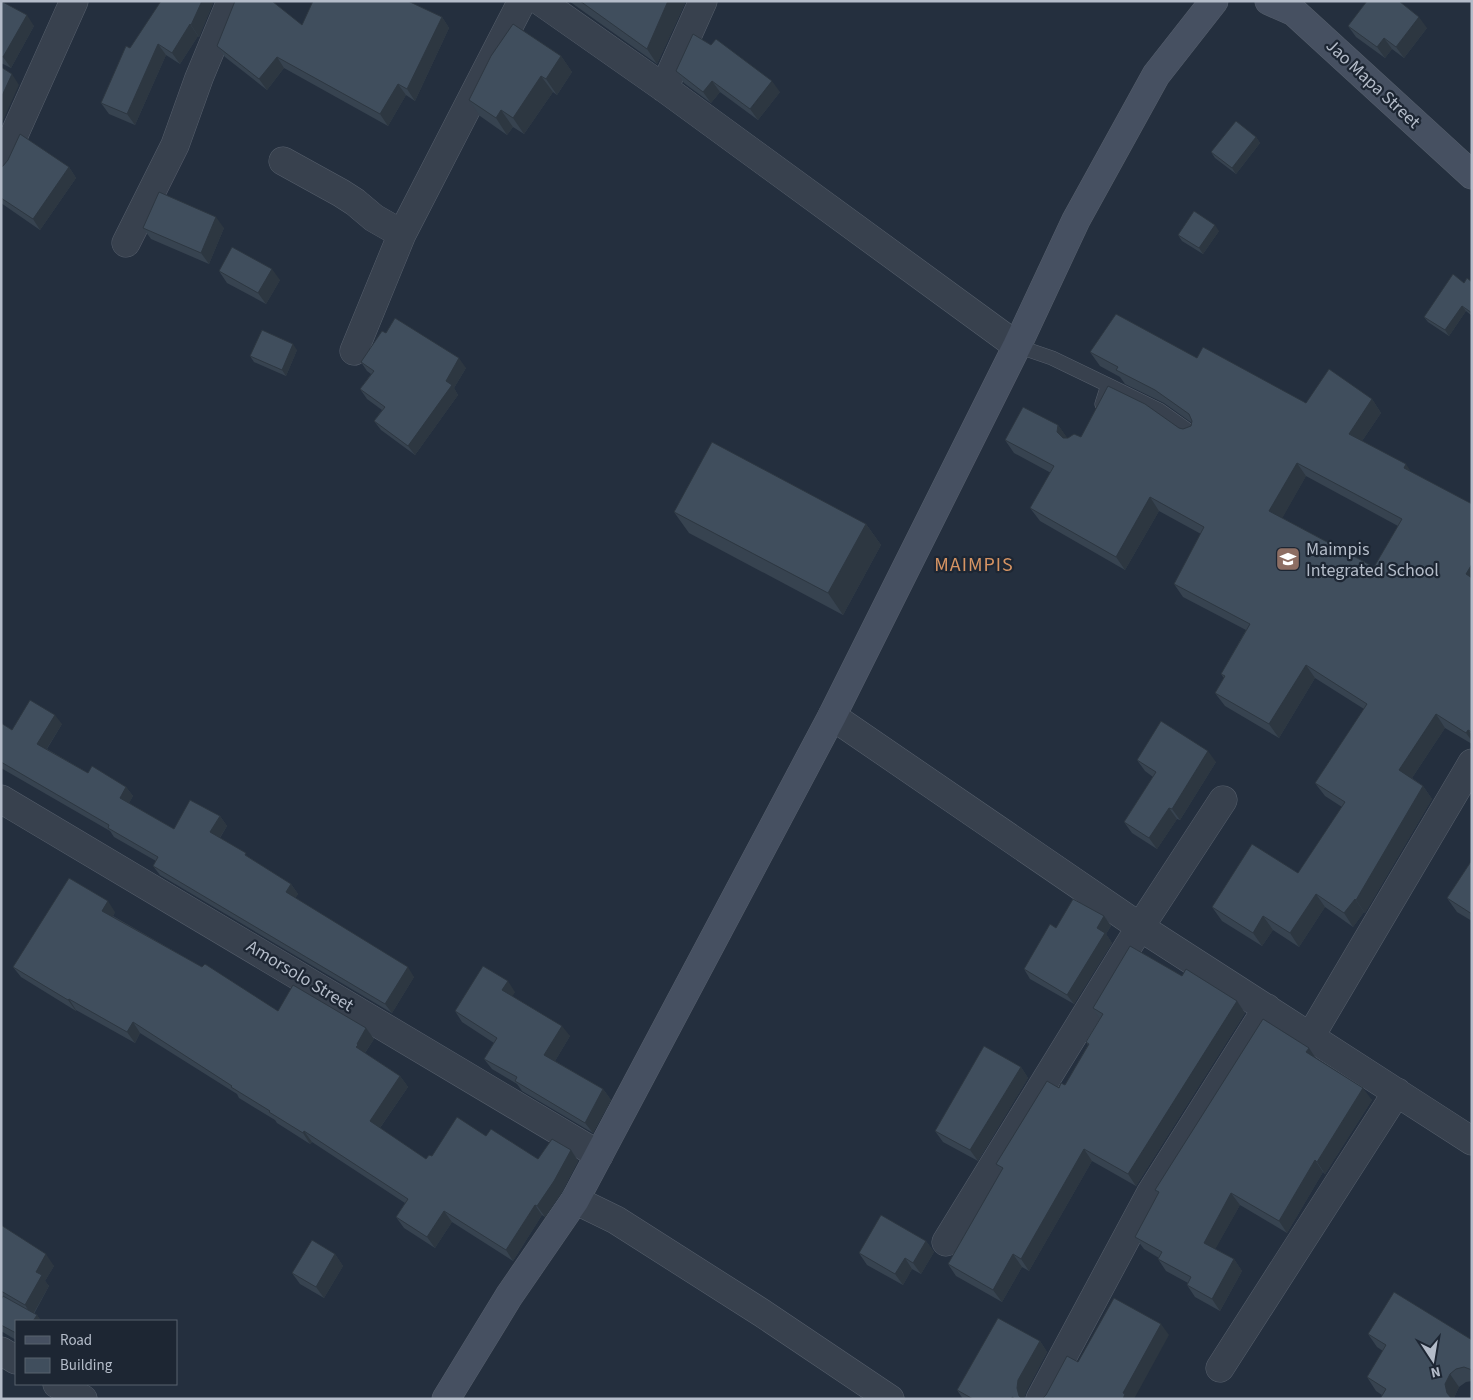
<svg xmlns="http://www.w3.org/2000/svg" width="1473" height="1400" viewBox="0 0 1473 1400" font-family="'Source Sans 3',sans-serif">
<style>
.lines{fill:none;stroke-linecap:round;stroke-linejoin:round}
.lane-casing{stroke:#565f6c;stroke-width:15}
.street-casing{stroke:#565f6c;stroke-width:29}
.secondary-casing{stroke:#565f6c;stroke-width:29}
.lane{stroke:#38414e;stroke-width:14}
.street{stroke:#38414e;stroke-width:28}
.secondary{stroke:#465061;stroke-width:28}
.wall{fill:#374350;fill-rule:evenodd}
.shaded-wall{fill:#2d3741}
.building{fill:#404e5d;stroke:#2d3741;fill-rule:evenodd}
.labels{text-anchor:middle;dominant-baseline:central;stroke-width:4.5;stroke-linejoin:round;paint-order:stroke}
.street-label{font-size:18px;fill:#b4bcc9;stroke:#1d2633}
.poi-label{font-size:18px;fill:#b4bcc9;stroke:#1d2633;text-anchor:start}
.quarter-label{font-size:20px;letter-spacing:1px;fill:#d69463;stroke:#1d2633}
</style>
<rect width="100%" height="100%" fill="#242f3e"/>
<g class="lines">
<defs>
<path id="lane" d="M1017,346l35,12 56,27 -6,19
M1108,385l51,25 34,24"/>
<path id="street" d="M540,1l124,87 353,258
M664,88l39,-87
M283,161l58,32 14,9 19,16 28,16
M1,164l73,-163
M126,243l49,-98 24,-67 32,-77
M354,351l48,-117 120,-233
M832,716l308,211 332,214
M1,799l598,356
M1310,1037l162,-274
M575,1200l41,20 146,93 128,86
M946,1242l194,-315 83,-127
M1,1351l15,9
M1220,1368l177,-276
M57,1384l26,15
M1040,1399l110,-205 117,-186"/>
<path id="secondary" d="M1269,1l25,11 178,163
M446,1399l63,-103 66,-96 257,-484 185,-370 59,-126 80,-145 58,-74"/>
</defs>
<!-- lane casing -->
<use href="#lane" class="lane-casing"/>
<!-- street casing -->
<use href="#street" class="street-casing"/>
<!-- secondary casing -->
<use href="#secondary" class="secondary-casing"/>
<!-- lane -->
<use href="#lane" class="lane"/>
<!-- street -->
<use href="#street" class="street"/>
<!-- secondary -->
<use href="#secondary" class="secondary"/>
</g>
<!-- wall -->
<path class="wall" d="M1,1l33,25 -23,42 -10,-5z
M214,1l-15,36 -1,-1 -18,28 -14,-9 -31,70 -26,-11 -8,-11 29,-55z
M569,1h117l-29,63z
M442,17l7,11 -34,73 -9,-6 -18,31 -104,-58 -17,22 -42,-33 -8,-11 85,-21z
M1348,26l79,2 -23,30 -12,-9 -7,9 -29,-21z
M561,56l11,16 -15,23 -4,-3 -29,42 -11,-7 -6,8 -27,-19 -11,-16z
M676,71l104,21 -22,28 -38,-28 -9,11 -27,-20z
M1256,137l4,6 -24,31 -21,-16 -4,-6z
M1,167h68l7,11 -36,52 -39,-27z
M143,228h81l-15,36 -58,-25z
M1219,231l-16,23 -21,-13 -4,-6z
M219,271l61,9 -14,24 -39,-21z
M1472,282v34l-6,-5 -17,25 -21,-14 -4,-5 40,-34z
M386,333l80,35 -12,20 4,7 -43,60 -34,-25 -7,-9 8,-11 -15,-11 -7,-10 11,-15 -4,-3 -6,-9z
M297,350l-11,26 -32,-14 -4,-6z
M1090,352l107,6 109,45 66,-4 9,14 -19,28 50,32 60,31v240l-27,-16 -33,50 11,8 9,13 -67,114 -1,-1 -11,15 -28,-20 -26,40 -26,-17 -11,16 -40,-25 -10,-14 86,-34 44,-66 -17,-11 -10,-13 49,-74 -49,-31 -36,60 -54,-32 -10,-13 9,-15 -3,-4 25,-44 -63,-33 -9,-13 27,-50 -42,-23 -34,59 -85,-49 -10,-13 21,-35 -37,-20 -9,-13 53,-15 9,13 112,-10 4,1 8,-3 1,-3 -28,-20 -39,-19 -5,-7 -20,-11zM1306,476l92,50 -24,41 -92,-49z
M674,512l192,12 15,21 -38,70 -154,-82z
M1,723l11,7 50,-6 -15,25 41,24 38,14 7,9 -4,7 45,26 46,-13 7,10 -7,12 30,20 41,26 7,10 -3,4 119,79 -22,36 -232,-138 -7,-9 3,-5 -42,-24 -4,-6 -109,-63z
M1137,760l79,2 -36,58 -3,-1 -20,30 -25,-16 -8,-11 29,-45 -8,-6z
M1472,860v61l-15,-9 -10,-14z
M115,912l-2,4 165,95 88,17 8,11 -9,14 35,23 8,11 -28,41 46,31 6,-3 54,-20 52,23 33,-9 7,11 -16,31 -17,25 -3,-2 -29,46 -61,-39 -17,26 -31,-20 -8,-11 9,-14 -93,-61 -2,2 -33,-21 -2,-3 -36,-22 -2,-4 -97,-61 -5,10 -59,-33v1l-55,-34 -8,-10z
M1104,916l7,10 -5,8 6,9 -38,61 -44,-25 -6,-10 32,-41z
M1182,976l55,25 8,12 -109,173 -44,-25 -63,110 -7,-4 -20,35 -46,-26 -8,-12 53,-93 -5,-7 63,-76 6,-3 23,-40 -2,-3 14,-23 -7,-11z
M515,992l-3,4 58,40 -15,25 48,28 8,11 -18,33 -71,-42 -5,-7 -25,-15 -8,-10 10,-16 -32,-21 -7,-11z
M1309,1048l6,10 57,42 -47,74 -2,-2 -36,61 -47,-28 -25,44 19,10 8,12 -22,40 -25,-14 -8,-12 1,-2 -22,-12 -8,-12 1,-1 -15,-9 -9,-12 23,-43 -3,-4z
M1021,1067l7,11 -50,83 -35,-19 -8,-11z
M1,1225l53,41 -9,15 4,5 -15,28 3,1 4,6h-25v19l-15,-9v-31l2,-2 -2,-1z
M926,1241l8,11 -13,22 -9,-5 -9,16 -36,-20 -8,-12z
M335,1254l8,12 -19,32 -24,-14 -8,-11z
M1368,1334l104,6v41l-6,1 -7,5 -5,11 1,1h-75l2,-4 -6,-4 -9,-14 16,-26 -6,-4z
M1040,1341l7,11 -21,40 -2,7h-61l-6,-9z"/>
<!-- shaded-wall -->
<path class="shaded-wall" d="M202,1h12l-15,36 -8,-12z
M668,1h18l-29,63 -10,-15z
M27,15l7,11 -23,42 -8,-11z
M442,17l7,11 -34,73 -8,-12z
M1419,17l8,11 -23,30 -8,-11z
M190,24l8,12 -18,28 -8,-11z
M1384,38l8,11 -7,9 -8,-11z
M158,44l8,11 -31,70 -8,-11z
M561,56l11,16 -15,23 -11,-16z
M277,57l7,11 -17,22 -8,-11z
M12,74l7,11 -18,40v-27z
M541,76l12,16 -29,42 -11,-16z
M712,81l8,11 -9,11 -8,-11z
M772,81l8,11 -22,28 -8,-11z
M398,84l8,11 -18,31 -8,-12z
M501,110l12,17 -6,8 -11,-17z
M1256,137l4,6 -24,31 -4,-6z
M69,167l7,11 -36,52 -7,-11z
M216,217l8,11 -15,36 -8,-11z
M1215,225l4,6 -16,23 -4,-6z
M272,269l8,11 -14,24 -8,-11z
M1462,306l4,5 -17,25 -4,-6z
M293,344l4,6 -11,26 -4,-6z
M459,358l7,10 -12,20 4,7 -43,60 -7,-9z
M1372,399l9,14 -23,34 -9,-13z
M1058,425l10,14 -1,7 -10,-14z
M1297,463l9,13 -27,48 -10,-13z
M1406,464l9,14 -11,-10z
M1150,497l9,14 -34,59 -9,-13z
M866,524l15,21 -38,70 -15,-22z
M1472,564v19l-6,-9z
M1306,665l9,13 -36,60 -10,-14z
M1436,714l9,14 -37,56 -9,-14z
M55,715l7,9 -18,29 -7,-9z
M1468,730l4,5v6l-6,-8z
M1208,751l8,11 -36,58 -8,-11z
M1423,786l9,13 -67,114 -9,-13z
M126,787l7,9 -6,11 -7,-9z
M1169,808l8,11 -20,30 -8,-11z
M220,816l7,10 -10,16 -7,-10z
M291,884l7,10 -5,8 -7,-10z
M1316,894l9,13 -26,40 -9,-14z
M1355,899l9,13 -11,15 -9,-14z
M108,901l7,11 -5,9 -8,-10z
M1104,916l7,10 -5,8 6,9 -38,61 -7,-9 30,-67z
M1263,916l10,14 -11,16 -9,-13z
M408,967l6,10 -22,36 -7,-9z
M508,981l7,11 -6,9 -7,-11z
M69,999l7,11v1l-8,-11z
M1237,1001l8,12 -109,173 -8,-12z
M133,1022l7,11 -5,10 -8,-11z
M562,1026l8,10 -18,30 -8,-11z
M366,1028l8,11 -10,15 -8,-7 1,-3z
M1309,1048l8,12 -11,-8z
M1021,1067l7,11 -50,83 -8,-11z
M400,1076l8,11 -31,45 -7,-11z
M1363,1088l9,12 -47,74 -8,-12z
M603,1089l8,11 -18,33 -8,-10z
M304,1131l8,11 -2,2 -7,-11z
M1084,1149l8,12 -63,110 -8,-12z
M571,1150l7,11 -16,31 -17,25 -8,-11z
M1315,1160l8,12 -36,61 -8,-12z
M1231,1193l9,12 -28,50 -8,-12z
M535,1205l7,10 -29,46 -7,-11z
M444,1211l8,11 -17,26 -8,-11z
M926,1241l8,11 -13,22 -8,-11z
M46,1254l8,12 -9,15 4,5 -17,30 -7,-11 11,-33z
M335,1254l8,12 -19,32 -8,-11z
M1013,1254l9,13 -20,35 -9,-12z
M905,1258l7,11 -9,16 -8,-11z
M1234,1259l8,12 -22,40 -8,-12z
M37,1315l4,6h-8z
M1161,1324l8,11 -35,64h-12l1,-6z
M1040,1341l7,11 -21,40 -2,7h-3l-2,-3 -2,-8 1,-8z
M1450,1374l9,13 -5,11 1,1h-4l-4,-6 -2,-9z"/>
<!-- building -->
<path class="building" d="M1,1l26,14 -24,42 -2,-1z
M161,1h41l-11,24 -1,-1 -18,29 -14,-9 -31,70 -26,-11 25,-57 4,2z
M235,1h37l30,24 11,-24h95l34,16 -35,72 -9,-5 -18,30 -103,-57 -18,22 -42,-33z
M580,1h88l-21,48z
M1367,1h32l20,16 -23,30 -12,-9 -7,9 -29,-21z
M513,24l48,32 -15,23 -5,-3 -28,42 -12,-8 -5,8 -27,-18 22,-44z
M693,34l18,11 5,-6 56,42 -22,28 -38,-28 -9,11 -27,-21z
M1,67l11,7 -11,24z
M1236,121l20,16 -24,31 -21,-16z
M20,134l49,33 -36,52 -32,-21v-31l2,-1 5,-6z
M159,192l57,25 -15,36 -58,-25z
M1194,211l21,14 -16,23 -21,-13z
M232,247l40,22 -14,24 -39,-22z
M1453,274l11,9 3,-5 5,4v31l-10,-7 -17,24 -21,-13z
M1116,314l81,44 6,-11 103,56 23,-34 43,30 -23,35 57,30 -2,4 68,36v60l-6,10 6,4v154l-4,-2 -2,3 -30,-19 -37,56 24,16 -67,114 -1,-1 -11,14 -28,-19 -26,39 -27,-17 -10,17 -41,-26 40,-63 46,29 47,-71 -30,-19 52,-79 -61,-39 -37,59 -54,-31 10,-17 -4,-2 29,-50 -76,-40 30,-57 -54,-30 -34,60 -86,-49 24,-42 -49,-26 18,-33 35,18 -1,7 6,6h5l6,-4 7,3 27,-51 37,18 34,24 4,1 8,-3 1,-5 -3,-7 -34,-24 -39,-20 2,-3 -28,-15zM1297,463l105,56 -28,48 -105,-56z
M395,318l64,40 -13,23 6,4 -44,61 -34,-25 11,-14 -25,-18 14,-18 -13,-9 21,-31 4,2z
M262,330l31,14 -11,26 -32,-14z
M712,442l154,82 -38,69 -154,-81z
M30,700l25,15 -18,29 51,29 4,-7 34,21 -6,11 54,31 16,-29 30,16 -10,16 36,21 -1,2 46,29 -5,8 122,75 -23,37 -232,-138 5,-9 -50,-29 1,-3 -108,-63v-39l11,7z
M1161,721l47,30 -36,58 -3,-1 -20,30 -25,-16 32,-50 -19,-12z
M1472,860v54l-25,-16z
M69,878l39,23 -6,10 100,56 3,-3 73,47 15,-26 73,43 -9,16 1,1 -2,2 44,29 -30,45 56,38 3,-4 3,1 25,-39 29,19 5,-7 47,30 14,-20 19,11 -17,31 -17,25 -2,-1 -29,45 -62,-39 -17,26 -31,-20 12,-18 -104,-68 -1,2 -34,-21 1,-1 -39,-24 1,-1 -99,-64 -6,10 -58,-33 -1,1 -55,-33z
M1073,899l31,17 -7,12 8,5 -38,62 -43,-26 26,-45 6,4z
M1130,946l52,30 4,-7 51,32 -109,173 -44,-25 -63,110 -8,-5 -20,36 -45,-26 55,-96 -7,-4 51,-83 12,7 2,-5 4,2 24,-41 -3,-2 17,-28 -10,-6z
M483,966l25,15 -6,9 60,36 -18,29 59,34 -18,34 -70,-42 2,-4 -33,-18 13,-21 -42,-27z
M1263,1019l46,29 -3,4 57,36 -46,74 -2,-2 -36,61 -48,-28 -27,50 30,16 -22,40 -25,-14 4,-8 -33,-18 4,-7 -27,-15 24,-45 -4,-2z
M984,1046l37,21 -51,83 -35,-19z
M881,1215l45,26 -13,22 -8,-5 -10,16 -36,-21z
M1,1225l45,29 -10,18 6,3 -17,30 -24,-14z
M312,1240l23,14 -19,33 -24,-14z
M1394,1292l78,48v30l-8,-3 -8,2 -6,5 -5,10 2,9 5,6h-72l6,-10 -19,-12 19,-32 -18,-11z
M3,1296l34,19 -4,6h-17v12l-15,-8v-25z
M1114,1298l47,26 -38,69 2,1 -2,5h-81l4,-4 21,-39 11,6z
M998,1318l42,23 -22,39 -1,8 2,8 3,3h-7l-3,-2v2h-39l-16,-9z"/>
<!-- icons -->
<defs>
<symbol id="school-square" viewBox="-11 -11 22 22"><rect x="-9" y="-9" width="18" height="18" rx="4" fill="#8d6e63" stroke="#1d2633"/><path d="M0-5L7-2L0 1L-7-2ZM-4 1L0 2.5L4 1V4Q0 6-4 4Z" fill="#fff"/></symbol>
</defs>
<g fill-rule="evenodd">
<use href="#school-square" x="1274" y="545" width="28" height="28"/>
</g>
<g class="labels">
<!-- street labels -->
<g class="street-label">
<text transform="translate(1373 84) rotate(43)">Jao Mapa Street</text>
<text transform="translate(300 976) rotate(31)">Amorsolo Street</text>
</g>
<!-- poi labels -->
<g class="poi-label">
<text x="1306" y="549">Maimpis<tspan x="1306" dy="21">Integrated School</tspan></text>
</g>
<!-- quarter labels -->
<g class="quarter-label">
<text x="974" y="565">MAIMPIS</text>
</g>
</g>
<!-- border -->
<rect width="1473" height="1400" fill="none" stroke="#b4bcc9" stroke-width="5"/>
<!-- legend -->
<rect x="15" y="1320" width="162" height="65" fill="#1d2633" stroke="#59626f"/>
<rect x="25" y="1336" width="25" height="8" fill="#465061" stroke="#59626f"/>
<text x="60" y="1345" font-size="15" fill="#b4bcc9">Road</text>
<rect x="25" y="1358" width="25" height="15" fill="#404e5d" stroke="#59626f"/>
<text x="60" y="1370" font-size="15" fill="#b4bcc9">Building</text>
<!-- north arrow -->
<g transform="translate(1433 1360) rotate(168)" stroke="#1d2633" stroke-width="4" paint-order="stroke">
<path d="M0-4L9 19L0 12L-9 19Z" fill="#b4bcc9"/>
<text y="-8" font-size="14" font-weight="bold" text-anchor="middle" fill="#b4bcc9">N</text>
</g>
</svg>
